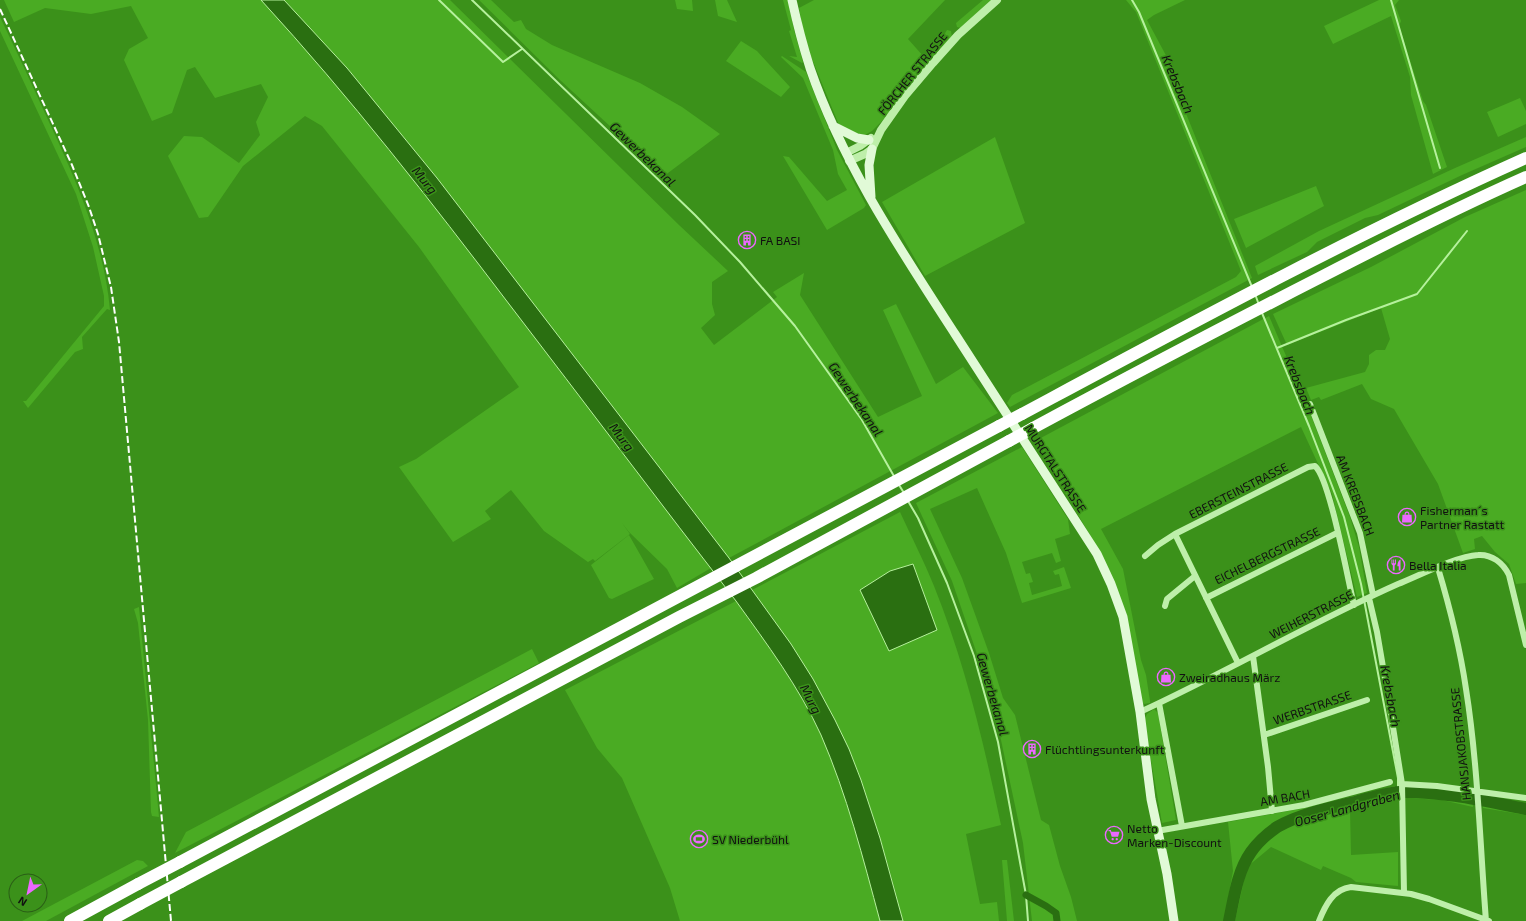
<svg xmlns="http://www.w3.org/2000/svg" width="1526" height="921" viewBox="0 0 1526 921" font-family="'Exo 2',sans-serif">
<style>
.green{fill:#4aab23}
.water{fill:#2a6f11;stroke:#b6f19d}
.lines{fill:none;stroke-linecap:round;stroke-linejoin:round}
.stream{stroke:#b6f19d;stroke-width:2}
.canal{stroke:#2a6f11;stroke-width:7}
.river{stroke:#2a6f11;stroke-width:12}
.minor{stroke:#beefaa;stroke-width:6}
.tertiary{stroke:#beefaa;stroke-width:8}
.secondary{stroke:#e1fad7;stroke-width:9}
.motorway{stroke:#fff;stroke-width:12}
.rail{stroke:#fff;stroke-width:2;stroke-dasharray:7 3;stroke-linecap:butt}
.motorway-bridge{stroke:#fff;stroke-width:12}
.labels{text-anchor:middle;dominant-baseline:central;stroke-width:3;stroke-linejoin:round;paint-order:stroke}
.street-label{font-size:12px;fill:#111;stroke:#3b911a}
.poi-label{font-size:12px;fill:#111;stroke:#3b911a;text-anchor:start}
.water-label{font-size:13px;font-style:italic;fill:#111;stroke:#3b911a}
</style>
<rect width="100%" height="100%" fill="#3b911a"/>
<!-- green -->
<path class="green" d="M4,0h257c91,98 172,204 253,310 66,86 131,172 197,258l-34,20 -10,-19 -38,-37 -7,-9 8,11 -35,27 -2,-2 -5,3 -44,-31 -33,-41 -26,21 6,8 -38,23 -54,-75 17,-8 103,-72 -100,-140 -97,-121 -17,-10 -62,50 -35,51 -9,1 -31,-62 16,-20 18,1 37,26 21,-28 -4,-13 12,-25 -7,-13 -46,14 -20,-31 -8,3 -15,43 -20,8 -28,-61 5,-11 19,-11 -17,-32 -40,8 -46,-6 -31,14z
M284,0h166l229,225 49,46 -16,11v22l3,11 -14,13 13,17 63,-48 -4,-5 31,-19 -4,22 78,122 44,-21 -39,-86 13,-6 40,80 27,-17 35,46 -269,145 -292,-380 -90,-110z
M479,0h12l23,22 7,-2 5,9 26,16 88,38 42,24 38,27 -56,42 -104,-96z
M675,0h17l1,11 -16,-2z
M715,0h12l10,22 -19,-6z
M783,0h5l6,30 9,32 -1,1 -13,-7 8,1 -8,-26 2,-1z
M814,0h131l-37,39 16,18 5,-5 4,1 14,-23 4,1 1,6 -69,83 -11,11 -7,4 -11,-1 -15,-9 -34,-83 -6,-34z
M983,0h9l-31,28 -4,-1 -1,-4z
M1126,0h59l-31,15 -7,5 37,69 -3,12 71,177 -242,129 -3,-4 5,-8 224,-118 5,-6 -105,-259z
M1379,0h20l-4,5 6,16 -2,5 24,75 3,4 21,62 -14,7 -22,-79 -1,-18 -19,-61 -58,28 -9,-18z
M0,17c17,35 33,70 49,105 28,60 55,122 61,188l-3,-1 -25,28 1,12 -8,3 -47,56 -5,-7h3l78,-95v-10l-11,-49 -17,-53 -76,-163z
M741,41l16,10 33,36 -9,10 -55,-36z
M782,56l24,16 31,78 29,55 -2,3 -37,22 -44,-74 6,1 38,44 20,-11 -9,-16 -5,-24 -30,-72 -22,-21z
M1520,98l6,13v13l-28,13 -11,-25z
M995,137l30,86 -100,53 -43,-74z
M1526,137v10l-64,28 -84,40 -13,3 -48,24 -10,10 -49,23 -3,-9 64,-35 136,-63z
M1316,186l8,20 -78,42 -12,-29z
M1526,190v393l-10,1 -7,-20 -14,-12 -13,-16 -8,3 1,10 -12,4 -25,-69 -44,-75 -23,-10 -9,-15 -41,16 -2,-3 -8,3 -5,-12 59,-16 4,-8v-9l7,-5h9l5,-11 -9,-31 -94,37 -14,-31 98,-47 94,-50z
M1269,316l38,89 43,112 9,30 8,46 -10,4 -25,-103 -31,-67 -200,102 22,40 18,91 5,15 4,26v2l-6,1 -2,-1 -8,-42 -44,-126 -38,-64 -15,-31z
M1022,447l46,72 2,15 -15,5 6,22 -5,2 -4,-10 -30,9 4,12 4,-1 3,9 -4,1 3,12 30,-9 -3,-12 -4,1 -2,-4 11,-4 7,21 -49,15 -16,-50 -29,-65 -47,21 32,69 27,75 14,45 12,17 26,105 8,5 11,41 11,31 6,24h-45l-9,-78 -22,-103 -24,-86 -25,-73 -36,-78z
M900,512c11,24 24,49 34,74 31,77 50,158 67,239l-35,9 14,70 17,-2 2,19h-96c-9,-38 -20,-76 -33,-114 -6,-20 -13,-40 -22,-59 -26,-57 -60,-107 -96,-158z
M629,535l25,44 -42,20 -3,-1 -18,-33z
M736,601c31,43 63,86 85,134 26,60 42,123 59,186h-200l-10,-33 -48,-110 -25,-30 -32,-58z
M139,607l20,210 -7,-1 -1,-4 -3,-92 -10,-97 -4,-14z
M532,649l7,14 -364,190 11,-21z
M1154,709l4,4 18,107 -14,3 -18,-103 3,-6z
M1395,786l1,3 -3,2c-38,6 -87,17 -121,36 -13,7 -27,24 -33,39 -7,13 -8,30 -11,44h-2l7,-39 -5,-49 77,-14z
M1406,789l66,4 1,14 -31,-7 -35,-2z
M1397,795v5l-47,10 1,45 47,-3v34l-42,-4 -5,-4 -28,-12 -2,4 -50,-23 -24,20 -12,54h-3c4,-21 6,-46 18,-65 24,-39 104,-53 147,-61z
M1482,796l44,7v12l-43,-7z
M137,860l6,1 5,5 -102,55h-24z
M1002,860h5l7,61h-7z"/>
<!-- water -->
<path class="water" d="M261,0h23l63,68 90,110 292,380 62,86 22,35 22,41 14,29 12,31 19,58 23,83h-23c-17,-63 -33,-126 -59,-186 -22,-48 -54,-91 -85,-134 -76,-98 -151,-198 -227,-297 -79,-104 -159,-207 -248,-304z
M913,564l24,66 -48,21 -29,-61 30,-19z"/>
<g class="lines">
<!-- stream -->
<path class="stream" d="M439,0l64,62 19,-13
M472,0l223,215 45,47 55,64 40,56 27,38 33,58
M1132,0l7,12 113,275
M1391,0l49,168
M1255,294l4,11
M1262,313l47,113 35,91 17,67 37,194v14
M1277,348l69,-28 71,-26 50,-63
M899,485l5,8
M908,501l10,17 29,65 27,73 24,86 28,153 2,26"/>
<!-- canal -->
<path class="canal" d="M1026,895l20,11 10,7 1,8"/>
<!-- river -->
<path class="river" d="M1229,921c5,-23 8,-49 22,-69 7,-10 16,-18 26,-25 23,-13 52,-19 78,-25 14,-4 30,-9 45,-10 42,-1 85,9 126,17"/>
<!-- minor -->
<path class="minor" d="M1310,404l50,129 13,62
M1175,534l63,129
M1145,556l13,-11 17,-11 133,-67 7,-1c15,13 33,115 39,139
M1438,568c12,40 22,80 28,121 12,76 14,155 20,232
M1206,598l131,-65
M1369,598l8,34 12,70 13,82 2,109
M1165,606l2,-7 28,-23
M1253,656l15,111 4,44
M1159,703l23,123
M1140,712c87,-40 170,-89 258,-128 20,-8 59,-28 80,-29 14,-1 25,8 31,20l17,70
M1264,735l103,-35
M1402,784l35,2 89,12
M1157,831l147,-26 86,-23
M1319,921c6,-15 14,-32 32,-34l60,7 18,5 60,22"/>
<!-- tertiary -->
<path class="tertiary" d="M846,153l14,-7 11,-8
M849,161l16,-7 7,-5 9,-19 24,-34 28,-33 25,-28 39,-35"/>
<!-- secondary -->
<path class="secondary" d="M792,0c5,23 11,46 18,68 33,96 90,181 145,266 47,73 95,146 142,220l14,30 12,33 17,95 11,87 16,75 7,47
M833,126l24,12 12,2
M871,197l-2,-32 3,-16"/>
<!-- motorway -->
<path class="motorway" d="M1022,414c166,-89 332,-179 504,-256
M1033,428c95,-51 190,-101 286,-150 68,-35 137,-70 207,-101
M180,862l819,-436
M181,882l498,-265 77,-39 253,-137
M70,921l68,-37
M109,921l31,-17"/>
<!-- rail -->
<path class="rail" d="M0,9l72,156 17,42 9,27 13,53 8,55 52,579"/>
<!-- motorway-bridge -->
<path class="motorway-bridge" d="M999,426l23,-12
M1009,441l24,-13
M138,884l42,-22
M140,904l41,-22"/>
</g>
<!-- icons -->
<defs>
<symbol id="building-ring" viewBox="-11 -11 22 22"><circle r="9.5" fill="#3b911a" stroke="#ec68ff" stroke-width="1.5"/><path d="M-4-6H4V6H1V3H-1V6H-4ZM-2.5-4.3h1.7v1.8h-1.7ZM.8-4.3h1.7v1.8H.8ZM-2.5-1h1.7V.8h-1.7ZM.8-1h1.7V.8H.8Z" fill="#ec68ff"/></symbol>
<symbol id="shop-ring" viewBox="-11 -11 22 22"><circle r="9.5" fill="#3b911a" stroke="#ec68ff" stroke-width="1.5"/><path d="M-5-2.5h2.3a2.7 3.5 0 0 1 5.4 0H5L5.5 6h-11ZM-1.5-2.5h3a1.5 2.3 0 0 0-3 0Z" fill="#ec68ff"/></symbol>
<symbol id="restaurant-ring" viewBox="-11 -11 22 22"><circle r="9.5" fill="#3b911a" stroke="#ec68ff" stroke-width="1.5"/><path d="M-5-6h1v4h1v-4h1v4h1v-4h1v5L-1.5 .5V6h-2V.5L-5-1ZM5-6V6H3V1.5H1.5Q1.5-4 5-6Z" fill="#ec68ff"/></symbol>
<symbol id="supermarket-ring" viewBox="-11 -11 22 22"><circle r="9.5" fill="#3b911a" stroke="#ec68ff" stroke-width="1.5"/><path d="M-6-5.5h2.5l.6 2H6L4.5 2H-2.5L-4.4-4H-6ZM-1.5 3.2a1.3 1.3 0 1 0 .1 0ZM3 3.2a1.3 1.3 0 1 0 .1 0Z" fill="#ec68ff"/></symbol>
<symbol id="stadium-ring" viewBox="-11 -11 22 22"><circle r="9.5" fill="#3b911a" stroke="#ec68ff" stroke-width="1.5"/><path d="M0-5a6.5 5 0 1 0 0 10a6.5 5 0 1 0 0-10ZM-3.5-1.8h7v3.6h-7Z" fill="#ec68ff"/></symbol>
</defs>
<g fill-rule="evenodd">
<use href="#building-ring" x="737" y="230" width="20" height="20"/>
<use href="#shop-ring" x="1397" y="507" width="20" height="20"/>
<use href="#restaurant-ring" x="1386" y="555" width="20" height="20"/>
<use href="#shop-ring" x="1156" y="667" width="20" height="20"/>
<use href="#building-ring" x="1022" y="739" width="20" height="20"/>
<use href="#supermarket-ring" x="1104" y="825" width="20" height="20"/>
<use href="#stadium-ring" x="689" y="829" width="20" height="20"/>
</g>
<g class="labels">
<!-- street labels -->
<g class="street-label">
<text transform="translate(912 73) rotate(-51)">FÖRCHER STRASSE</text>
<text transform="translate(1056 468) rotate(57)">MURGTALSTRASSE</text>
<text transform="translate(1238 490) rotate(-27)">EBERSTEINSTRASSE</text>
<text transform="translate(1356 495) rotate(69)">AM KREBSBACH</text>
<text transform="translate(1267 555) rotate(-26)">EICHELBERGSTRASSE</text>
<text transform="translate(1311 614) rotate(-27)">WEIHERSTRASSE</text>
<text transform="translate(1312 707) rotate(-19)">WERBSTRASSE</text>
<text transform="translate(1460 744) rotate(-96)">HANSJAKOBSTRASSE</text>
<text transform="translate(1285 797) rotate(-10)">AM BACH</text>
</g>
<!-- poi labels -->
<g class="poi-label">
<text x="760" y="240">FA BASI</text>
<text x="1420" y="510">Fisherman´s<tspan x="1420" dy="14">Partner Rastatt</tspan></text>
<text x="1409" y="565">Bella Italia</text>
<text x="1179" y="677">Zweiradhaus März</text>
<text x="1045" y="749">Flüchtlingsunterkunft</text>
<text x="1127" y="828">Netto<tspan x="1127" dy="14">Marken-Discount</tspan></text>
<text x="712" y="839">SV Niederbühl</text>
</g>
<!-- water labels -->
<g class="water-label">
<text transform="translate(1178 84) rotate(67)">Krebsbach</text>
<text transform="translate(643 154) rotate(44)">Gewerbekanal</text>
<text transform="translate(425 180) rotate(51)">Murg</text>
<text transform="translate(1300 385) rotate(68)">Krebsbach</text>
<text transform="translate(856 399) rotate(56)">Gewerbekanal</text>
<text transform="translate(622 437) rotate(53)">Murg</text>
<text transform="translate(993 694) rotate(74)">Gewerbekanal</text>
<text transform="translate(1391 696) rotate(79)">Krebsbach</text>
<text transform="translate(811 699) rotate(63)">Murg</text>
<text transform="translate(1347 808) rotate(-15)">Ooser Landgraben</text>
</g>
</g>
<!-- north arrow -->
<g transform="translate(28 893) rotate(213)"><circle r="19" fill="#3b911a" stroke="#2a5e16"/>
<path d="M0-3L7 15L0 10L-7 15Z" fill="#ec68ff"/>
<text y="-6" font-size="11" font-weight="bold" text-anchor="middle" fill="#111111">N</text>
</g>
</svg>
